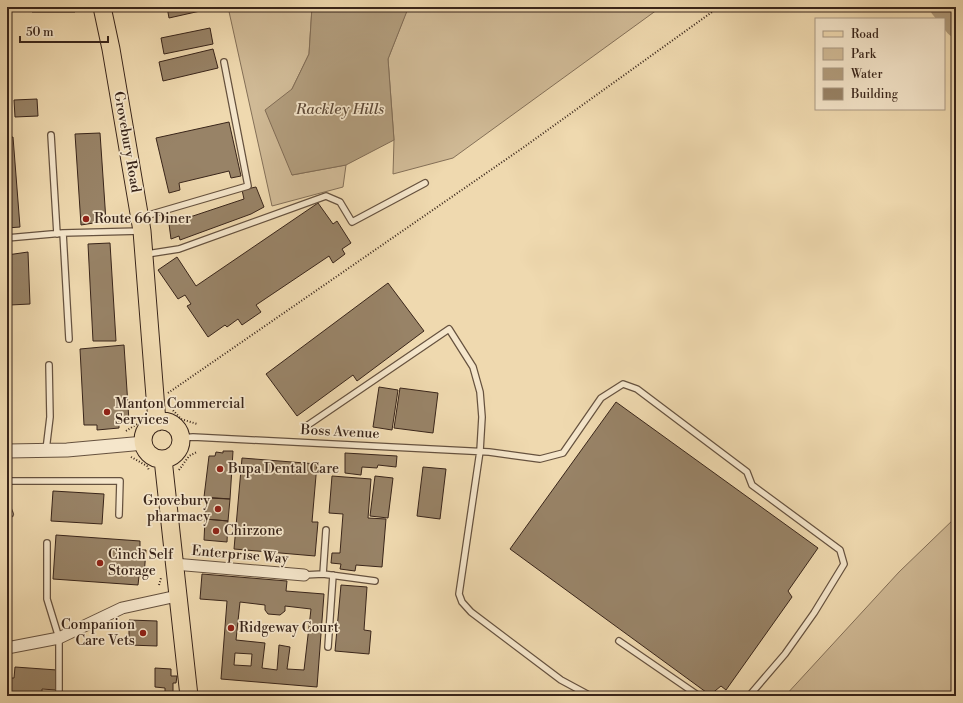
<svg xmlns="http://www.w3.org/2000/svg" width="963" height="703" viewBox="0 0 963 703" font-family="'Libre Bodoni',serif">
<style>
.green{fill:#d0ba96;stroke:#847058}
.water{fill:#b19c7c;stroke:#816c55}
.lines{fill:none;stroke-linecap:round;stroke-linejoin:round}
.river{stroke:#b19c7c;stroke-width:21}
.building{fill:#988367;stroke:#39251a;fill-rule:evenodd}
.service-casing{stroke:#66523f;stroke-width:8}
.minor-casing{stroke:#66523f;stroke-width:13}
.tertiary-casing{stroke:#66523f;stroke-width:15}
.primary-casing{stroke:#39251a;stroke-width:19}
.path{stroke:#39251a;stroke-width:2;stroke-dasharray:1 2;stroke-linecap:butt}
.service{stroke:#f5e6cb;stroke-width:5.5}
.minor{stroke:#f5e6cb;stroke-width:11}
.tertiary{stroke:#f5e6cb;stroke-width:13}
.primary{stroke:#efd9af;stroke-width:17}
.poi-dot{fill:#8f2418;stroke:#f5e6cb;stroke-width:1.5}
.labels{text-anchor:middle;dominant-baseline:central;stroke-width:3.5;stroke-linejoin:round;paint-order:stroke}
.street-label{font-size:14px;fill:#39251a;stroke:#f5e6cb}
.poi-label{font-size:14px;fill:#39251a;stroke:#f5e6cb;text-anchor:start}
.water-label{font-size:15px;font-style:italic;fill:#5d4937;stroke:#f5e6cb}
</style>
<rect width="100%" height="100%" fill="#efd9af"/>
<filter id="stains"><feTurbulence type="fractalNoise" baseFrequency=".005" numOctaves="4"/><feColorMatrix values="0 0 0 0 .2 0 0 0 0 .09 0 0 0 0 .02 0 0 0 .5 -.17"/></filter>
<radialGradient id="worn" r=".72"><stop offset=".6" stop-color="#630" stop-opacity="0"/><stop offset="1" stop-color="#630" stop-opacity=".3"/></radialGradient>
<!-- green -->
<path class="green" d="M228,7h84l-3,47 -17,35v86l54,-10 -3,22 -71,19z
M411,7h250l-208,151 -60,16 1,-34 -6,-81 19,-49z
M956,517v179h-171l114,-124z"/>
<!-- water -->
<path class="water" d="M312,7h99l-4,4 -19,48 6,81 -48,25 -54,10 -27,-65 27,-21 17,-35z"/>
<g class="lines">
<!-- river -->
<path class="river" d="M940,7l16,20"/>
</g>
<!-- building -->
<path class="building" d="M32,7h43v5h-43z
M167,7h51l-49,11z
M210,28l3,16 -49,10 -3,-16z
M213,49l5,19 -55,13 -4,-19z
M37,99l1,17 -23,1 -1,-17z
M229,122l12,54 -10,2 -2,-7 -50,12 1,7 -11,3 -13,-55z
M100,133l6,88 -25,4 -6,-91z
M13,137l7,90 -13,1v-90z
M256,187l8,20 -13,7 -71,26 -1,-4 -8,3 -2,-15 75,-25 -2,-9z
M318,203l15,21 4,-3 14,22 -9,6 3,5 -12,9 -4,-7 -73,49 5,7 -19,13 -4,-6 -11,8 -2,-2 -17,12 -21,-31 4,-2 -6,-9 -7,4 -20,-29 19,-13 19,29z
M110,243l6,98h-23l-5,-97z
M28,252l2,52 -20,1 -3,-50z
M388,283l36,48 -67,50 -4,-6 -56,41 -31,-42z
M124,345l5,76 -10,2v5l-22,2v-5h-13l-4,-76z
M379,387l19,3 -6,40 -19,-3z
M400,388l38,5 -5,40 -39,-5z
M616,402l202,146 -30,43 4,6 -66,93 -5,-4 -11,9 -200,-146z
M223,451h10l-3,48 -26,-2 5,-41h6l1,-4 7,1z
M345,453l52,3 -1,11 -18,-2 -1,3 -15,-1 -1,8 -16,-2z
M242,458l75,6 -5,58h6l-3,34 -81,-7z
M423,467l23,2 -6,50 -23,-3z
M332,476l39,3 -3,39 18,1 -4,48 -26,-2 -1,6 -15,-2 1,-5 -10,-1 1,-10h8l3,-39 -14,-1z
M375,476l18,2 -5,40 -18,-2z
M53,491l51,3 -2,30 -51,-3z
M207,498l23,1 -2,22 -23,-2z
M205,519l23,2 -1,21 -23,-2z
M56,535l84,6v9h6l-2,26h-5l-1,9 -85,-6z
M202,574l85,7 -1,10 38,3 -7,93 -96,-8 6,-78 -27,-2zM240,602l25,3v5l3,4 12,1 5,-4v-5l26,3 -7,61 -17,-1 3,-22 -11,-2 -2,25 -15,-2 3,-25 -29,-3zM235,653l17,1 -1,12 -17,-1z
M341,585l26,2 -3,43 7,1 -2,23 -34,-3z
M129,620l28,1v25l-28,-1z
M15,667l42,3 -1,20 -14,-1v7h-35v-18h7z
M155,668l16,1v7h6l-1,7h-3v12h-8v-7l-10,-1z"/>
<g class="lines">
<defs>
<path id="service" d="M51,135l6,99
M142,217l106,-31 -24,-124
M63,233l6,106
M7,238l56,-5 78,-2
M147,254l32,-5 147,-53 14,6 12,20 73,-39
M308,425l141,-96 24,38 7,25 2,25 -2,34 -21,143 3,8 9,10 90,68 26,14
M181,438l12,-1 296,15 51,7 23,-6 38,-55 22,-14 14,5 110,83 5,13 88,65 4,14 -30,49 -29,41 -36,42
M46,450l4,-33 -1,-52
M7,481h113l-1,34
M7,507l3,7
M47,543v56l12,39v58
M323,574l3,-44
M304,575l19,-1 52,7
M619,641l80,55
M328,647l5,-72"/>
<path id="minor" d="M174,564l130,11
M7,648l52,-10 63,-30 55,-12"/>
<path id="tertiary" d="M7,451l60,-1 77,-7"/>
<path id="primary" d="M102,7l9,42 31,182 15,191
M143 440a19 19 0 1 1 38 0a19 19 0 1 1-38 0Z
M163,459l26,237"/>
</defs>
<!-- service casing -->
<use href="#service" class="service-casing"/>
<!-- minor casing -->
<use href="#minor" class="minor-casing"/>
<!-- tertiary casing -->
<use href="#tertiary" class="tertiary-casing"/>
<!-- primary casing -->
<use href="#primary" class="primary-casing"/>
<!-- path -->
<path class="path" d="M168,393l356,-246 195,-140
M171,408l10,11 16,5
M126,431l11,-7 6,-8
M131,457l16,9 2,4
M179,470l10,-14 8,-4
M159,585l2,-7"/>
<!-- service -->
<use href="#service" class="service"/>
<!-- minor -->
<use href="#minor" class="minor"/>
<!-- tertiary -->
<use href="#tertiary" class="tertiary"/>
<!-- primary -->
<use href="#primary" class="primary"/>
</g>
<!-- markers -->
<g class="poi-dot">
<circle cx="86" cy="219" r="4"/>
<circle cx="107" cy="412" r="4"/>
<circle cx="220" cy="469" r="4"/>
<circle cx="218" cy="509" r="4"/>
<circle cx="216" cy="531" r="4"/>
<circle cx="100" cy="563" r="4"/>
<circle cx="231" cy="628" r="4"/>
<circle cx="143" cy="633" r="4"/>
</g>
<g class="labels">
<!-- street labels -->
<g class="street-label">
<text transform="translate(127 142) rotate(80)">Grovebury Road</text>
<text transform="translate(340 432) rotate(3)">Boss Avenue</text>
<text transform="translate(240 555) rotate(5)">Enterprise Way</text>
</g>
<!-- poi labels -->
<g class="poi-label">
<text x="94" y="219">Route 66 Diner</text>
<text x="115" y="404">Manton Commercial<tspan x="115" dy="16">Services</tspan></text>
<text x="228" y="469">Bupa Dental Care</text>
<text x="210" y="501" text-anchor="end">Grovebury<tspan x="210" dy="16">pharmacy</tspan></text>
<text x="224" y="531">Chirzone</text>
<text x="108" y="555">Cinch Self<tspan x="108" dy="16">Storage</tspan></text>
<text x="135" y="625" text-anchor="end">Companion<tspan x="135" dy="16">Care Vets</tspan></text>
<text x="239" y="628">Ridgeway Court</text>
</g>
<!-- water labels -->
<g class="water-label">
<text x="340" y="109">Rackley Hills</text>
</g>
</g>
<!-- margin -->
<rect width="963" height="703" fill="none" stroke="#efd9af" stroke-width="24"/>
<rect x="8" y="8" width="947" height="687" fill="none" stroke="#39251a" stroke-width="2"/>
<rect x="12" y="12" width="939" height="679" fill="none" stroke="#39251a"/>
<!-- legend -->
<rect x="815" y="18" width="130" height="92" fill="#f5e6cb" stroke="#aa9984"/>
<rect x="823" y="31" width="20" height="6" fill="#efd9af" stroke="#aa9984"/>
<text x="851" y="38" font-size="12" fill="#39251a">Road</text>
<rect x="823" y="48" width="20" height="12" fill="#d0ba96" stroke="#aa9984"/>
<text x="851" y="58" font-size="12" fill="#39251a">Park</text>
<rect x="823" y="68" width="20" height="12" fill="#b19c7c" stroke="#aa9984"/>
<text x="851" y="78" font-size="12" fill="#39251a">Water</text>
<rect x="823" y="88" width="20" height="12" fill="#988367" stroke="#aa9984"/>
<text x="851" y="98" font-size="12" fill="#39251a">Building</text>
<!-- scale -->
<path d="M20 36v6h88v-6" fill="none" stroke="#39251a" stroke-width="2"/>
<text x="26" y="36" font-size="12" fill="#39251a" stroke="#f5e6cb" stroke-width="3" paint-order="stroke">50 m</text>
<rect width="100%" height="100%" filter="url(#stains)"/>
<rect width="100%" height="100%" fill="url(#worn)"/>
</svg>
